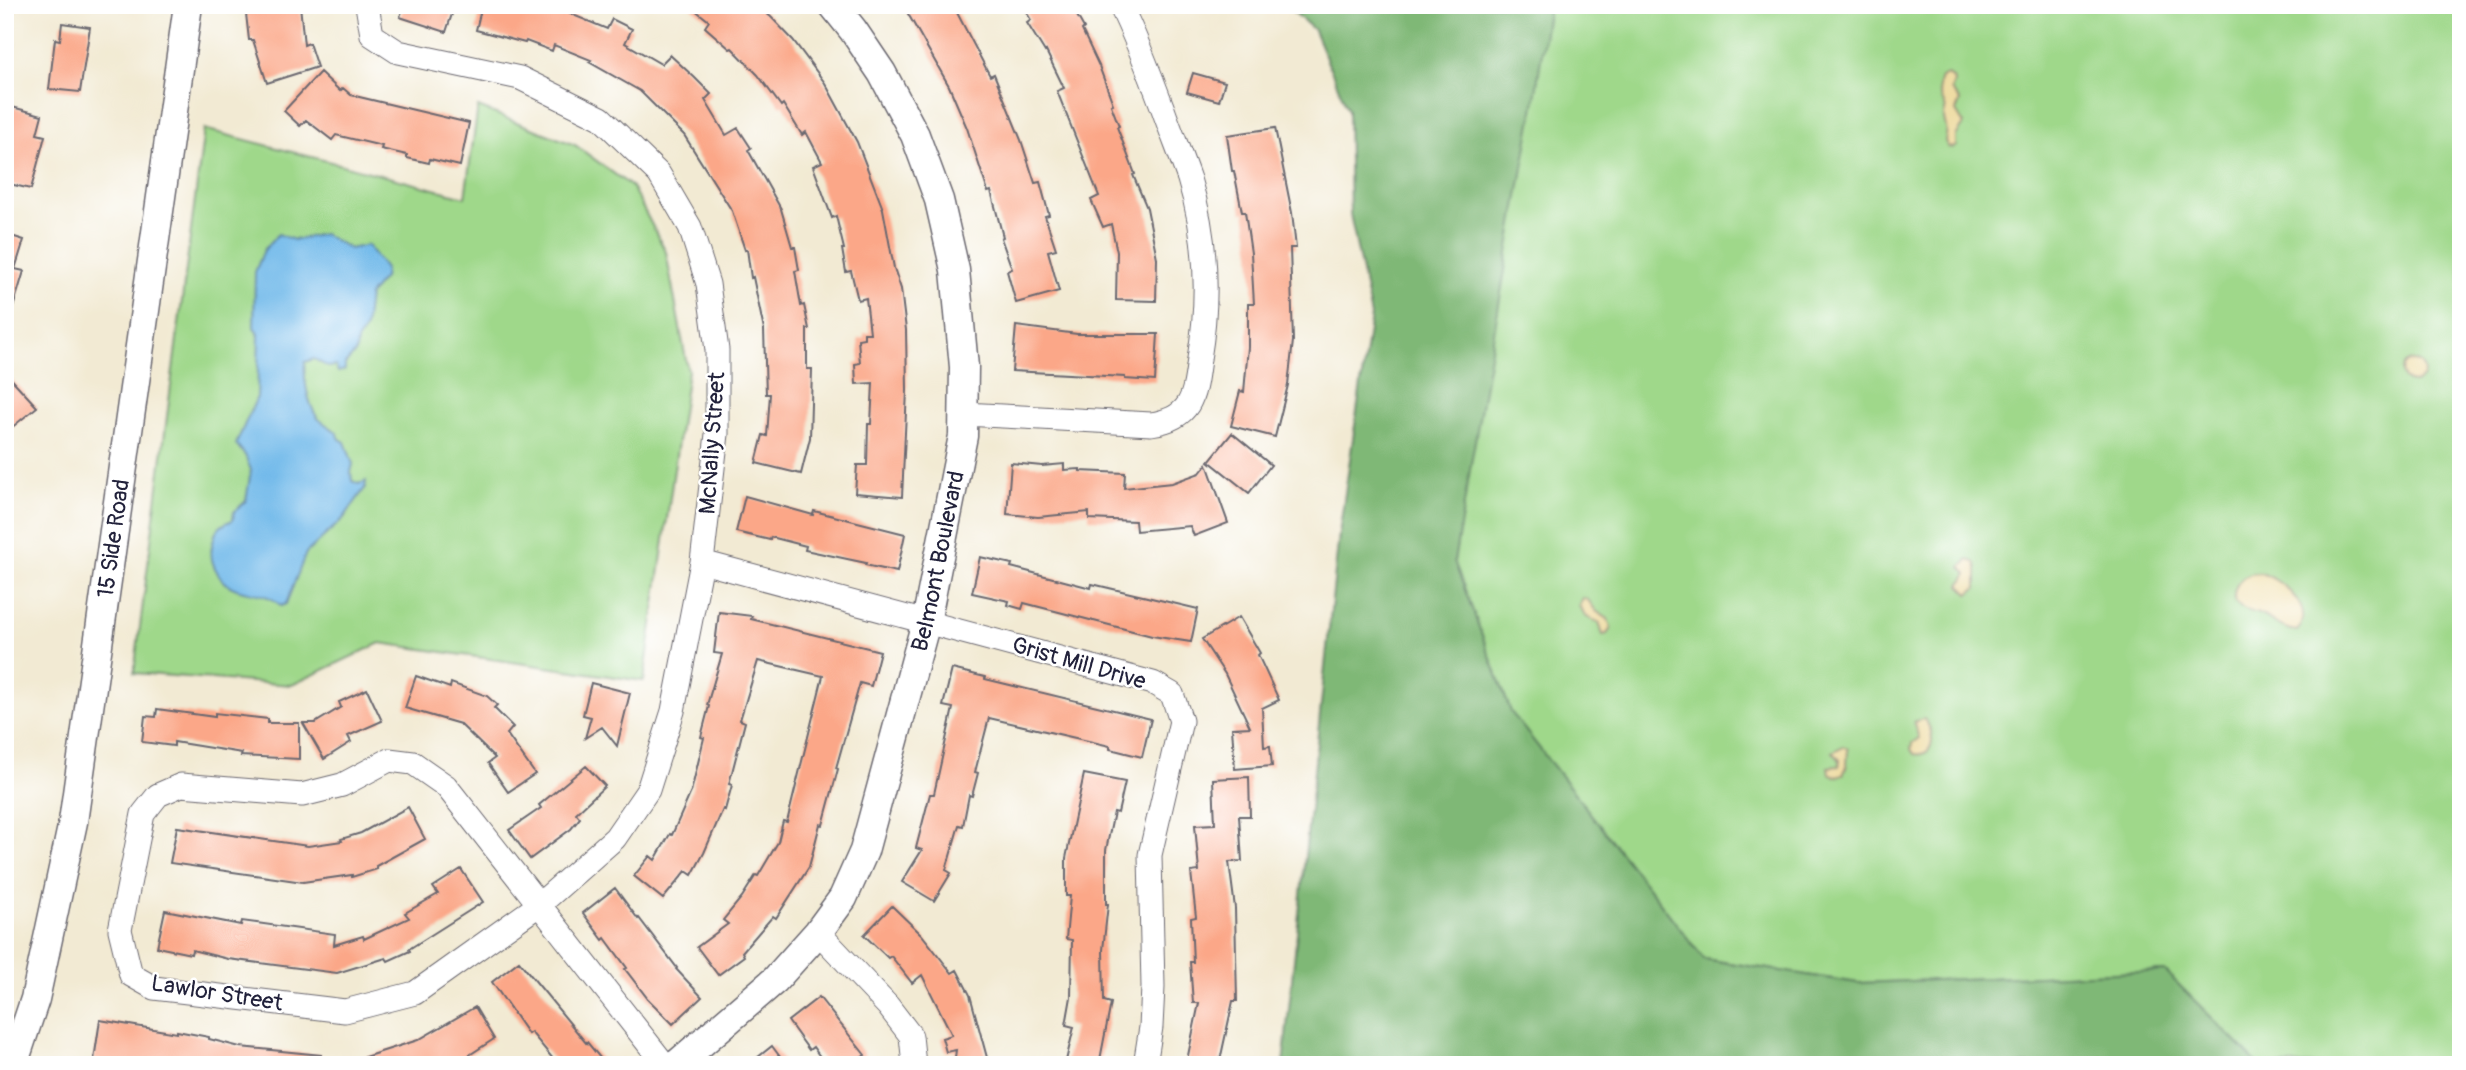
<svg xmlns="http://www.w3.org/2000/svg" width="2466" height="1070" viewBox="0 0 2466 1070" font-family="Pangolin,sans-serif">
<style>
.green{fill:#9fd88a;stroke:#607d62;stroke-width:2}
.forest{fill:#7fb876;stroke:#506d58;stroke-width:2}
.sand{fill:#eeda9e;stroke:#887e6c;stroke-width:2}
.water{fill:#72baea;stroke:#4a6e92;stroke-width:2}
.building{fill:#fba788}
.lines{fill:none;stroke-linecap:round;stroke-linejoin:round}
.minor-casing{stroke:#6b6870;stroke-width:25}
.tertiary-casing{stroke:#6b6870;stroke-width:31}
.minor{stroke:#fff;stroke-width:23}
.tertiary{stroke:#fff;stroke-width:28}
.labels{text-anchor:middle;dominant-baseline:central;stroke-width:5;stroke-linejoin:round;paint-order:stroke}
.street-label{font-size:23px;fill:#22223b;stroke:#fff}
</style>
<rect width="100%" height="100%" fill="#fff"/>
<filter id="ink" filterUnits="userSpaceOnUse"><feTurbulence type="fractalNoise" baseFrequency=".0143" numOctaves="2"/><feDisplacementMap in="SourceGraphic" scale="14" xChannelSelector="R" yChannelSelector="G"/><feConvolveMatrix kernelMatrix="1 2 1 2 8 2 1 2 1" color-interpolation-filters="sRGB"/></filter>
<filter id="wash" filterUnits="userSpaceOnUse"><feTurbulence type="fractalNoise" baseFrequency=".00686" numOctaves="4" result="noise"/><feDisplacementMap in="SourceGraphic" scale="28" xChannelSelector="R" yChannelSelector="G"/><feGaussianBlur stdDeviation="1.57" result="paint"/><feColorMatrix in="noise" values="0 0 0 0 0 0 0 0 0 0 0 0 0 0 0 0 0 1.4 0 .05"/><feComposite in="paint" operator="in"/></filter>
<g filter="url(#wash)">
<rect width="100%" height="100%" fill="#f2ead3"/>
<!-- green -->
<path class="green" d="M1546,5h915v1060h-202l-94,-94 -307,12 -154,-24 -193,-247 -57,-151z
M478,107l97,38 57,42 34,65 22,119 -44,310 -264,-38 -88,42 -158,-12 70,-544 261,68z"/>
<!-- forest -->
<path class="forest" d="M1286,5h263l-15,100 -80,456 57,151 193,247 154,24 307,-12 94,94h-976l56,-531 32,-218 -21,-102 -2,-104 -34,-80z"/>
<!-- sand -->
<path class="sand" d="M1947,75l6,3 1,5 -3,7 9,11 -4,10 8,13 -8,12v10l-3,2 -5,-1 -3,-6c3,-13 1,-12 -1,-23 -1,-6 3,-6 1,-12 -4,-11 -9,-16 -4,-28z
M2402 372a11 11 0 1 1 22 0a11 11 0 1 1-22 0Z
M1968,560l7,2 2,5v21l-8,6 -9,-9 7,-11 -6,-7z
M2260,573c20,5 58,37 37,58 -14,-1 -23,-10 -36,-16 -7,-3 -15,-4 -21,-8 -12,-9 -4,-28 9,-32 1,-1 9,-2 11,-2z
M1583,598l5,2 8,11 12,8 3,9 -4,6 -4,1 -4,-12 -14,-7 -6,-10z
M1924,719c11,11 13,39 -10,35l-3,-5 1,-6 7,-5 -5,-13 1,-4z
M1843,746l5,3 -1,16 -4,10 -6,2 -8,-4 -1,-6 11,-1 1,-6 -7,-8z"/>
<!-- water -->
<path class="water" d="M278,234l16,6 29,-6 27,15 17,-4 18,24 -1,9 -15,17 -4,34 -8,12 -1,11 -11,12v6l-7,2 -2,-6 -8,1 -14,-8 -9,3c-2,15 3,42 12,55 7,9 19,10 23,22l5,3 8,22 -2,8 1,9 7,3 7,-3 -1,7 -22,31 -37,34 -20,51 -5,2c-20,-21 -50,-5 -65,-36 -6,-11 -6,-20 -2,-32 2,-9 10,-15 19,-18l1,-8 12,-11 5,-31 -6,-15 -9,-11 21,-47 2,-61 -5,-9 1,-55 9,-22z"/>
<g id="blocks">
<!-- building -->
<path class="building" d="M245,5h55l4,40 5,-2 8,24 -50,16 -14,-43h-4z
M404,5h51l-9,27 -46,-15z
M482,5h67l58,24 5,-10 20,10 -7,14 36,21 9,-9 24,22 17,17 -6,6 21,35 12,-7 13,20 -3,2 33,59 11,38h3l4,23 -4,1 6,35 3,-1 5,24h-2v40h5l-2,69 -9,36 -45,-11 7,-28 4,1 3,-42h-4l-2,-64 -11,-53 -2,1 -4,-29 -2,1 -13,-39 -48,-76 -44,-44 -51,-29 2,-2 -37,-15 -2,6 -26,-10 -1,2 -49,-13z
M689,5h67l15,12 22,23 32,43 32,59 26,67 11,59 7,21 5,41 1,60 -5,107 -47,-4 2,-28h10l1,-41h3l2,-41 -17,1 -1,-20 5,-1 -2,-24 6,-1v-5h6l-4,-35 -8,2 -7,-29 -5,1 -4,-23h2l-8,-33 -4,2 -19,-52 9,-4 -16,-30 -4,3 -19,-31 -2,2 -23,-31 -26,-27 -2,1 -25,-22 4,-6z
M903,5h50l37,71 4,-2 27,66 14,43 5,-1 9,33 -4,1 11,33 -8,2 11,40 -43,12 -9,-32 5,-2 -11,-31 2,-1 -12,-46 -3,1 -21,-64 -18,-42z
M1022,5h49l13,23 -2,2 17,36 14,38 -2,1 8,21 -2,1 18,47 -2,1 14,33 10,50 -1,43 -40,-1 1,-48 -6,-28 -8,3 -12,-27 8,-4 -42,-105 7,-3 -18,-37 -1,1 -18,-29 4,-3z
M62,23l28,4 -10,65 -31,-3 6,-50 5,1z
M320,72l20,19 3,-3 8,7 118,28 -9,43 -30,-7 -1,4 -22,-5v-3l-26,-6 1,-3 -46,-11 -4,5 -26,-20 -6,6 -16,-15z
M1193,73l32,9 -6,19 -32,-9z
M12,107l30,8 -5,19 8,2 -14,53 -26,-6v-50z
M1275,128l17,85 4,35h-6l3,93 -5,44 -13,52 -44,-11 9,-35 4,1 4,-45v-43h6l-3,-51 -6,-41h-3l-8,-41h-2l-5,-36z
M5,234l19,6 -9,29 9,2 -15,50h-4z
M1016,326l61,8h81l-3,47 -30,-2v-2l-113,-6z
M5,372l32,35 -32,26z
M1232,433l39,32 -22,28 -40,-32z
M1011,463l31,3 22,-2v6l16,-1v2l45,2 -1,15 48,-5 28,-10 7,-9 21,59 -34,13 -4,-10 -54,5 -1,-10 -46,-2v-7l-51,5 -31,-3z
M745,496l68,19 1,-4 91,23 -8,38 -32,-7 1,-2 -61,-13 1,-4 -35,-9 -1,3 -34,-8z
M980,557l32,7 -1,3 80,21 1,-4 106,25 -7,33 -39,-6 -128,-33 -2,6 -14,-4 1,-4 -37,-8z
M719,612l33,4 -1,3 129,32 -9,35 -11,-3 -24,85 2,1 -15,56 -3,-1 -11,43 -33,51 -3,-2 -31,36 2,4 -26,19 -21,-28 31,-23 -5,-4 19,-23 14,-22 2,1 20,-34 5,-21 4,1 36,-146 -65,-15 -18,59 5,2 -16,62 3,1 -7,25 -2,-1 -19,44 -12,22 -6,-4 -23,28 -29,-23 16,-20 5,4 15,-26 2,1 19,-43 13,-54 -3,-1 8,-31 -2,-1 15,-51 -8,-1z
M1239,617l21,36 -2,2 21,45 -17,8 2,39 6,-1 2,20 -37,3 -3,-41 18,-1 -25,-53 -23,-35z
M952,669l33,8v2l166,40 -9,38 -32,-8v-3l-121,-28 -14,54 3,1 -6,23 -3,-1 -6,31 -4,-1 -13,45 5,3 -17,28 -32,-19 20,-32 -6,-2 14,-54h4l19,-86 -10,-2z
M416,676l34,12 1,-5 36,13 10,9 -3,3 19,19 -6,7 28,40 -27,18 -20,-29 7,-5 -35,-34 -55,-16z
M591,683l39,10 -13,53 -15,-19 -17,11 6,-21 -8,-2z
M367,689l15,32 -34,15 3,6 -27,17 -21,-36h12l26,-16 -2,-5z
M157,709l58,8v-4l53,6v4h31v36l-58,-3 1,-3 -68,-11v4l-32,-4 3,-26 11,1z
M586,766l19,20 -29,27 4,5 -9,11 -41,30 -21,-29 32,-22 -2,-3z
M1084,774l41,8 -7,31 -4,-1 -8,38v54h2l-5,46 1,51 7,2 -12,62h-34l9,-38 -8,-2 5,-28 1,-57 -6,-1 4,-43h-4v-38z
M1249,777l1,39h-11l3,45 -13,1 6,46 2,93h-4l-14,64h-33l13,-62h-6l-3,-41h3l-2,-44 5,-1 -5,-45 8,-1 -4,-46 20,-1 -2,-45z
M408,807l17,32 -49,27 1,3 -25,8v-2l-49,7 -133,-19 7,-36 131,19 34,-5 -1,-2 20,-6z
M461,869l22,33 -74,47 1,2 -22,10 -2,-3 -49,15 -109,-14 -36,-9 -1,4 -34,-7 8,-37 76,15 1,-4 93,13 -1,11 29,-9 1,3 45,-21 -4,-5 33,-19 -5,-7z
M615,888l23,31 1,-1 38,50 -1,1 26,28 -29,27 -25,-25 -23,-30 2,-1 -22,-30 -2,2 -20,-27z
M892,906l30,29 30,38 5,-3 13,25 19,70h-35l2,-15 -10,2 -4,-14 10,-3 -30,-60 -10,8 -21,-27 -3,2 -24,-23z
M519,961l67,82 1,-1 19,23h-48l-27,-33 -3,2 -36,-52z
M819,997l46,58 -13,10h-26l-13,-18 -4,3 -21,-29z
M475,1007l19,32 -40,26h-104l-1,-3 69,-22z
M100,1020l77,13v-2l32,6v2l31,8 81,8 -1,10h-178l-14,-3 -1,2 -33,-4z
M772,1046l14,19h-38z"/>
</g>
</g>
<g filter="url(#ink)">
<use href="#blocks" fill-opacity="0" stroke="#6b6870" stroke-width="2"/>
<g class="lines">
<defs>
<path id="minor" d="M367,5l5,30 26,17 122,26 81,40 58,56 31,53 18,57 9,66v84l-15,128 -29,149 -25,79 -33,48 -75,66 -125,89 -70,18 -191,-23 -23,-13 -11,-45 23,-116 15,-19 23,-10 121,10 40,-10 47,-25 24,3 33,23 219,279
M964,414l187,10c42,-6 43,-29 48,-65 10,-59 8,-122 -10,-180 -8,-23 -18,-47 -26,-70 -13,-35 -26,-70 -43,-104
M702,562l451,121 19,11 9,27 -31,134 3,132 -2,40 -6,38
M818,932l70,74 23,30 3,29"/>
<g id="tertiary">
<path id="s1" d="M13,1065l22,-66 38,-177 115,-817"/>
<path id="s2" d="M676,1065l99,-85 43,-48 25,-34 21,-47 62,-229 37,-186 1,-69 -9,-97 -16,-70 -24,-65 -33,-62 -29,-43 -20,-25"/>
</g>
</defs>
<!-- minor casing -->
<use href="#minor" class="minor-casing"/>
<!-- tertiary casing -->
<use href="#tertiary" class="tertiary-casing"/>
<!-- minor -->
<use href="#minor" class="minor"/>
<!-- tertiary -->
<use href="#tertiary" class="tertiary"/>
</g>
</g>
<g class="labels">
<!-- street labels -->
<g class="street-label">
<text transform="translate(712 443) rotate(-86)">McNally Street</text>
<text stroke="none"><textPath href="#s1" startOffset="537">15 Side Road</textPath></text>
<text stroke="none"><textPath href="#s2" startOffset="588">Belmont Boulevard</textPath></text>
<text transform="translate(1079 663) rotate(16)">Grist Mill Drive</text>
<text transform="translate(217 993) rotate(9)">Lawlor Street</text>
</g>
</g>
<!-- margin -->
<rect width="2466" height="1070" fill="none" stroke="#fff" stroke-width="28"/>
</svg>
